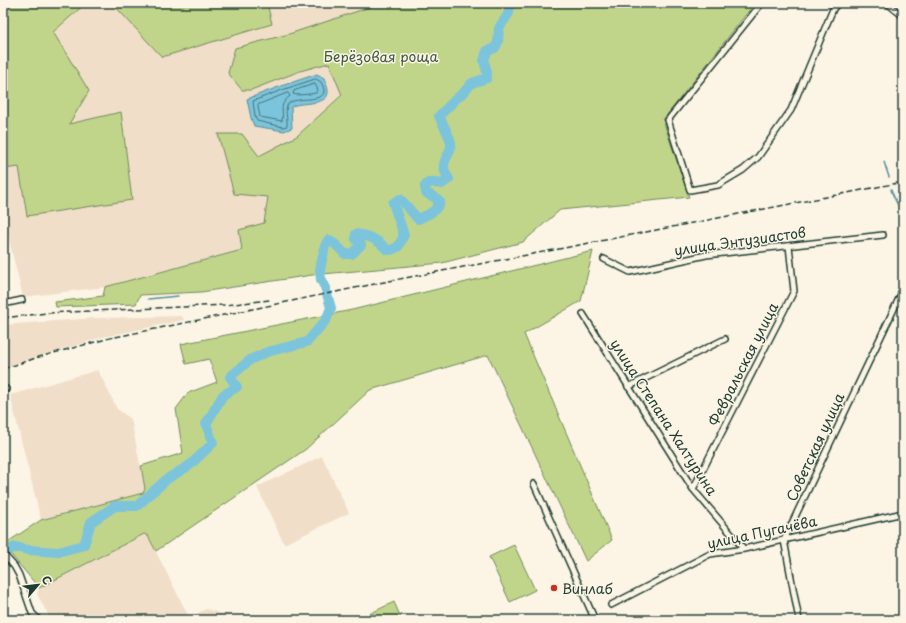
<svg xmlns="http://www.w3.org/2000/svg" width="906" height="623" viewBox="0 0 906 623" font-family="'Playpen Sans',sans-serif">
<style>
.built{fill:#f0dec8}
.green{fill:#c1d58a;stroke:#70895f}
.water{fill:#7bc4dc;stroke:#568e99}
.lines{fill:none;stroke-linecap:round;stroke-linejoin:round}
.shore{stroke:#447377;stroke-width:1}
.stream{stroke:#568e99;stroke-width:1.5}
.river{stroke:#7bc4dc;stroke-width:10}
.minor-casing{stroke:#1f3d34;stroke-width:8}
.minor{stroke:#fcf5e5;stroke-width:5}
.rail{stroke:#1f3d34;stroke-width:1.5;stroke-dasharray:6 3;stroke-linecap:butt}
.poi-dot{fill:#c8321e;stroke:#fcf5e5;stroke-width:1.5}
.labels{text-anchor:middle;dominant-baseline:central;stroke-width:3;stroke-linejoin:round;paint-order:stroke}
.park-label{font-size:14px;fill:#3f5b45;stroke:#fcf5e5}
.street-label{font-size:14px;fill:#1f3d34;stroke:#fcf5e5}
.poi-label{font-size:14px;fill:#1f3d34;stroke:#fcf5e5;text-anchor:start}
</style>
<rect width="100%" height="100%" fill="#fcf5e5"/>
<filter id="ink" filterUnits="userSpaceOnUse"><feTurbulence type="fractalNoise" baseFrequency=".025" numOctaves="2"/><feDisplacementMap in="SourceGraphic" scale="8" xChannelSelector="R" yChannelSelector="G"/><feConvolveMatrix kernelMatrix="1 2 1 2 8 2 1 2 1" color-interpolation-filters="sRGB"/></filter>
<g filter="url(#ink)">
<!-- built -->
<path class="built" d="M3,3h752l-92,117 26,77 -129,13 -304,36 -151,41 -82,10 -20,-81z
M182,316l2,4 -81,17 -100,31v-43l92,-7z
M98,370l19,39 14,10 14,70 -2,4 -102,27 -31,-125z
M322,456l27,57 -65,31 -27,-57z
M144,534l4,2 41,81 -7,3h-131l-14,-26 2,-6z
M206,609l25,7 2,4h-49z"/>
<!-- green -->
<path class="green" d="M3,3h83l-33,29 36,59 -20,33 52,-12 11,88 -105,16 -8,-49 -16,2z
M112,3h155l5,21 -110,33z
M382,3h373l-92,117 26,77 -129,13 -37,32 -81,21 -130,12 -111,17 -61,3 -4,9 -80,3 -1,-5 48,-6 2,-9 137,-37 -3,-20 25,-7 4,-26 -34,-3 -16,-60h24l17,22 38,-20 45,-41 -13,-32 -29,8 -49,19h-9l-14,-17 7,-25 54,-14z
M593,251l-12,50 -57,33 88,206 -26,21 -98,-206 -118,35 -64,59 -150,102 -8,-15 -4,-2 -105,54 -36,-43 38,-25 102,-27 2,-4 -4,-23 42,-13 -7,-44 12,-16 29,-11 -8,-23 -23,5 -5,-20 171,-34z
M514,545l21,45 -25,12 -21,-45z
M394,602l8,18h-30l-3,-6z"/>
<!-- water -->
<path class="water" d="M317,74l7,4c1,4 4,9 4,13 1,16 -29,10 -37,16l1,21 -8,3 -30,-5 -3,-8 -4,-19 34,-13z"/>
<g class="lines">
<!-- shore -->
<path class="shore" d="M316,79l5,3c1,2 3,6 3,9 0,12 -29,5 -36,13 -4,5 0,16 -1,22l-4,1 -26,-6 -2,-5 -2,-15 29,-11z
M315,84l3,6 -2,3c-7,1 -17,3 -23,1l1,-3z
M288,93l2,3c-12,10 -6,12 -8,25l-22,-4 -2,-10v-2z"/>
<!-- stream -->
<path class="stream" d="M884,162l5,15
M891,189c2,9 8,17 12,25
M148,299l30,-3"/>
<!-- river -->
<path class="river" d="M3,552l13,-5 12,3 30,2 26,-7 7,-23 24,-16h22l30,-27 23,-14 23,-22 -7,-19 17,-29 14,-8 -7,-10 20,-17 17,-8 40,-10 19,-22 5,-12 -6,-21 -4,-7 -1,-10 5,-24 3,-6 7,4 10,10h7l9,-9 -5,-6v-5c11,1 23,6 30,15l5,1 7,-3 6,-12 -11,-32 7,-4c7,6 11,13 18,20 9,-4 18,-7 22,-17l-6,-5 -8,-4 -1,-7 5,-4 12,2 7,-5c-13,-19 3,-21 2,-36 -1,-7 -9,-20 -12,-27l18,-18 7,-6 8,-9 15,-5v-6l-3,-11 3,-10 8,-3 3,-6 1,-14 10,-15 1,-10"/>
<defs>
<path id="minor" d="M887,3l16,13
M761,4l-93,116 22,70 28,-5 25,-15 15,-13 33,-47 42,-101 5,-6
M604,259l26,13 76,-17 177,-20
M3,304l19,-4
M583,314l110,175 51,60
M628,387l97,-48
M3,390l3,-1
M534,484l61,136
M693,489l101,-198 -5,-45
M3,554l11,12 5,9 13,38 7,7
M611,605l99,-51 34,-5 159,-36
M799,620l-15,-80 119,-250"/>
</defs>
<!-- minor casing -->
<use href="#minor" class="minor-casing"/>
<!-- minor -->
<use href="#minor" class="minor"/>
<!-- rail -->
<path class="rail" d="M3,318l44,-5 178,-8 45,-5
M3,369l36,-12 71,-19 45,-9 234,-48 170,-32 344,-67"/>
</g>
</g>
<!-- markers -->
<circle class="poi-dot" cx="554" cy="588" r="4"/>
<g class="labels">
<!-- park labels -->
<g class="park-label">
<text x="381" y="56">Берёзовая роща</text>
</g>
<!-- street labels -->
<g class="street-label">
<text transform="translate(740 241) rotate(-8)">улица Энтузиастов</text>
<text transform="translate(743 364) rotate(-63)">Февральская улица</text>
<text transform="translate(664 417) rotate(57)">улица Степана Халтурина</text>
<text transform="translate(815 447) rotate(-65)">Советская улица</text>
<text transform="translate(762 532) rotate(-12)">улица Пугачёва</text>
</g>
<!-- poi labels -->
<g class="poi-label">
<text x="562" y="588">Винлаб</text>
</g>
</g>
<!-- margin -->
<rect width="906" height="623" fill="none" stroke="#fcf5e5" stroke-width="16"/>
<rect x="8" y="8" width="890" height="607" fill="none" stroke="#1f3d34" stroke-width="1.5" filter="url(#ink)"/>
<!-- north arrow -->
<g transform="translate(38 585) rotate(62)" stroke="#fcf5e5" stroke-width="3" paint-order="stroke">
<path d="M0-3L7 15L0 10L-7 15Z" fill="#1f3d34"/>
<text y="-6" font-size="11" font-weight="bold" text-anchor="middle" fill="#1f3d34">С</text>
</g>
</svg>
